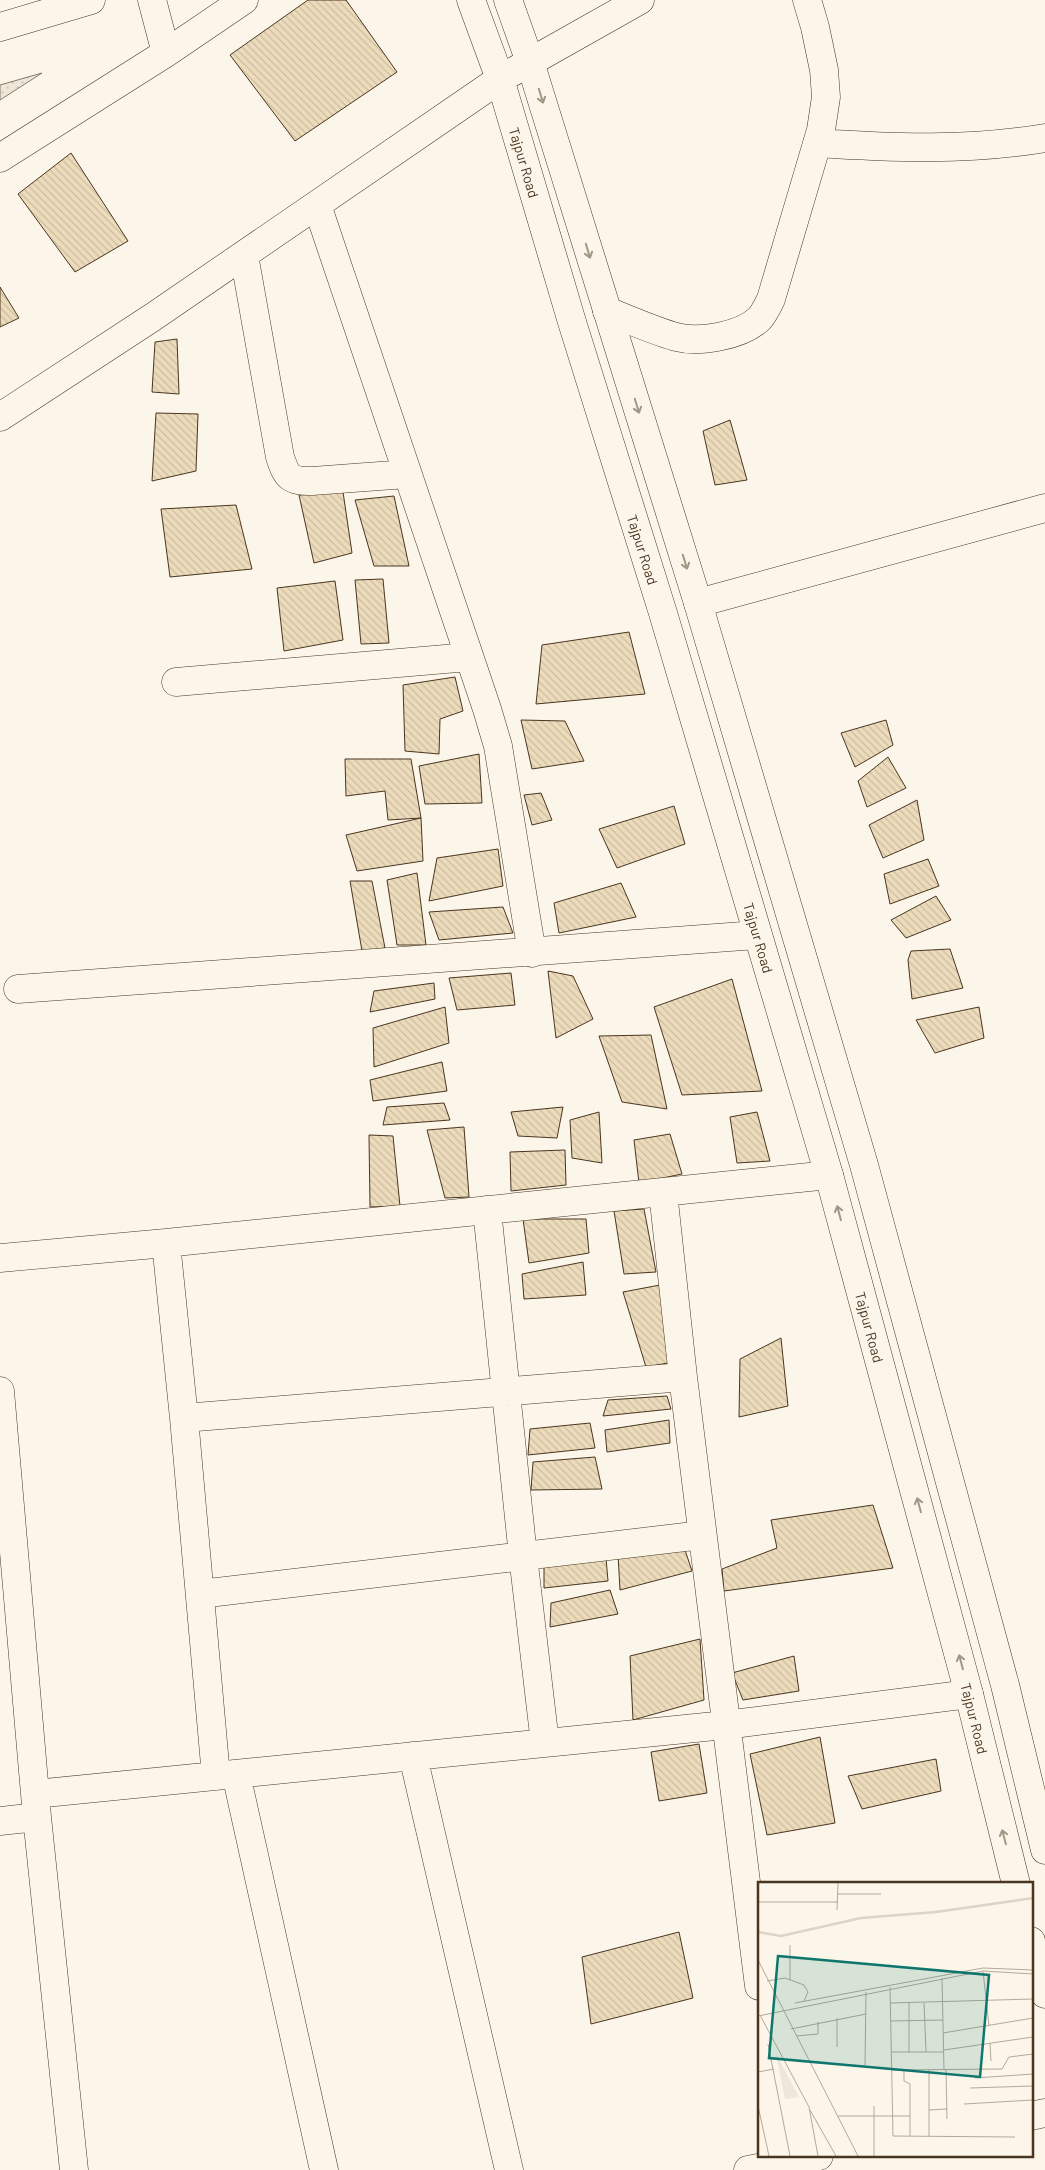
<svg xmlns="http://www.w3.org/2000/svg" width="1045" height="2170" viewBox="0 0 1045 2170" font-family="Barlow,sans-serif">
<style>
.grass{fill:url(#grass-dots);stroke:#887966}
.building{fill:url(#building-back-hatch);stroke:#4a3520}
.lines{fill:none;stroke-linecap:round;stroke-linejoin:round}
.minor-casing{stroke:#4a3520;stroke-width:29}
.major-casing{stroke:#4a3520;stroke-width:29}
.minor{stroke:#fbf6e9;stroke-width:28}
.major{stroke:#fbf6e9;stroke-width:28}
.oneway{stroke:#a29684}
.labels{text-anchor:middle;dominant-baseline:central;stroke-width:4;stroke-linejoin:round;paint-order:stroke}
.street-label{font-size:14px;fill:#4a3520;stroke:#fbf6e9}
.inset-river{fill:none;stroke:#dcd4c6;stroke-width:2.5}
.inset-road{fill:none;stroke:#b4a999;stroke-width:1}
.view{fill:#0f766e;fill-opacity:0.15;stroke:#0f766e;stroke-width:2.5}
.inset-edge{fill:none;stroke:#4a3520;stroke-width:2.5}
</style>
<defs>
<pattern id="grass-dots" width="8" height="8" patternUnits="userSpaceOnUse" patternTransform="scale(1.25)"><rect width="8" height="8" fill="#ede6d9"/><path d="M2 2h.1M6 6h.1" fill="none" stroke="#cdc6ba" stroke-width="1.8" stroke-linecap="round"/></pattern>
<pattern id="building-back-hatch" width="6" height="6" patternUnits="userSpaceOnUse" patternTransform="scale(1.25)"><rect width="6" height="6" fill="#ecdcbc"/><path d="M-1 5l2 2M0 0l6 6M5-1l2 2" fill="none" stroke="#ccbda1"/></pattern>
</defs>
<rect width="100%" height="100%" fill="#fbf6e9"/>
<!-- grass -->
<path class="grass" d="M42,73l-42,27v-15z"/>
<!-- building -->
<path class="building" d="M308,0h38l51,72 -102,69 -65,-86z
M71,153l57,88 -53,31 -57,-78z
M0,287l19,31 -19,9z
M177,339l2,55 -27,-2 3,-50z
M156,413l42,1 -2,57 -44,10z
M730,420l17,60 -32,5 -12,-54z
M343,492l9,61 -38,10 -15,-68z
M394,496l15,70h-35l-19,-66z
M236,505l16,64 -82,8 -9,-68z
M383,579l6,64 -28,1 -6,-64z
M335,581l8,59 -59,11 -7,-63z
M629,632l16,62 -109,10 6,-59z
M455,677l8,34 -23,8 -1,35 -34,-3 -2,-66z
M521,720l44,1 19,40 -52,8z
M886,720l7,25 -38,22 -14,-34z
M479,754l3,49 -57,1 -6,-38z
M888,757l18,31 -39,19 -9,-26z
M345,759h66l10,59 -33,2 -3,-29 -39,5z
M541,793l11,27 -20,5 -8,-30z
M917,800l7,40 -41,18 -14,-33z
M674,806l11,38 -68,24 -18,-39z
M421,818l2,43 -66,10 -11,-36z
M498,849l5,37 -74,15 8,-43z
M928,859l11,27 -49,18 -6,-30z
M417,873l9,72h-29l-10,-65z
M350,881h22l13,67 -23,3z
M621,883l15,34 -77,16 -5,-30z
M936,896l15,24 -45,18 -15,-18z
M503,907l10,26 -74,7 -10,-28z
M950,949l13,39 -51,11 -4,-39 3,-9z
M548,971l25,5 20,43 -37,19z
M511,973l4,32 -58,5 -8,-32z
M732,979l30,112 -80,4 -28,-88z
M434,983l1,16 -65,13 4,-21z
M445,1007l4,36 -75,24 -1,-39z
M979,1007l5,31 -49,15 -19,-33z
M651,1035l16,74 -45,-7 -23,-66z
M442,1062l5,29 -74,10 -3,-21z
M444,1103l6,17 -67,5 4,-18z
M563,1107l-6,31 -39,-2 -7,-24z
M599,1112l3,51 -30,-5 -2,-38z
M757,1112l13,49 -33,2 -7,-46z
M464,1127l5,70 -24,1 -18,-68z
M670,1134l12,40 -43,9 -5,-43z
M369,1135l24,1 7,70 -30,1z
M565,1150l1,35 -55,6 -1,-39z
M644,1209l12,63 -32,2 -10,-63z
M523,1219h63l3,34 -60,10z
M583,1262l3,33 -62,4 -2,-25z
M660,1285l8,78 -22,4 -23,-75z
M781,1338l7,68 -49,11 1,-58z
M667,1396l4,13 -68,7 5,-16z
M669,1420l1,23 -63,9 -2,-22z
M590,1423l5,25 -67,7 2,-26z
M595,1457l7,32 -71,1 2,-28z
M873,1505l20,63 -169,23 -2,-22 55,-21 -6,-28z
M685,1550l7,21 -72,19 -2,-36z
M606,1558l2,23 -64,7v-25z
M610,1590l8,24 -68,13 1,-24z
M700,1639l4,61 -71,20 -3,-64z
M794,1656l5,35 -56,9 -11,-27z
M820,1737l15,86 -68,12 -17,-81z
M699,1744l8,49 -48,8 -8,-49z
M936,1759l5,32 -79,18 -14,-33z
M679,1932l14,66 -102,26 -9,-67z"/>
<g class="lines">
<defs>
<path id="minor" d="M152,0l14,53
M0,27l91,-27
M817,143c76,5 152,8 228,-5
M0,158l166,-105 78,-53
M317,205l170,504 11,37 34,207
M244,255l36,202c7,21 10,24 32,24l95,-7
M607,311c23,9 45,19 69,26 23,6 65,-1 83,-18 5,-5 9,-14 12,-20l50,-169 5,-33 -2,-27 -9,-43 -8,-27
M0,417l153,-100 347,-238 140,-79
M698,603l347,-95
M176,682l293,-25
M18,989l739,-54
M663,1192l20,185 76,609
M487,1210l36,346 22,187
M166,1243l18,175
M0,1258l166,-15 663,-68
M0,1391l37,426 37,353
M200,1594l502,-59
M413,1756l96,414
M236,1774l88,396
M216,1776l-32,-358 499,-41
M35,1794l690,-69 244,-31
M0,1821l37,-4
M1031,2116l14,-3
M748,2170l71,-14"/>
<g id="major">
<path id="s1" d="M471,0l29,79 72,243 91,291 166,562 140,519 47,190"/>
<path d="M508,0l22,62 168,541 166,562 141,520 40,165"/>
<path d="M1031,1941l14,53"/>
</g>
</defs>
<!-- minor casing -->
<use href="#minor" class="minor-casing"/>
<!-- major casing -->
<use href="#major" class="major-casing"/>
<!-- minor -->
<use href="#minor" class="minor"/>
<!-- major -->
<use href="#major" class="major"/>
</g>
<!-- one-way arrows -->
<defs><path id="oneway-shaft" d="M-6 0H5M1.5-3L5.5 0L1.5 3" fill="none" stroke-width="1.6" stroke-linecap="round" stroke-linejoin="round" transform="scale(1.25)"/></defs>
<g class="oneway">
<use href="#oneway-shaft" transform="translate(541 96) rotate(73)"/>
<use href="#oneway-shaft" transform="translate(588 251) rotate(73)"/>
<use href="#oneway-shaft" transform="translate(637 406) rotate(73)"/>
<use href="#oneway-shaft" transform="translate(685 562) rotate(73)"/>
<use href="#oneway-shaft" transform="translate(839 1213) rotate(-105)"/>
<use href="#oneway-shaft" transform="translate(919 1505) rotate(-105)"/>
<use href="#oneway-shaft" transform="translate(961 1662) rotate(-105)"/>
<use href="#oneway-shaft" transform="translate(1004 1837) rotate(-105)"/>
</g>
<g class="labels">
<!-- street labels -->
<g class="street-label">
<text stroke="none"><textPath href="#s1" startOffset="171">Tajpur Road</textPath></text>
<text stroke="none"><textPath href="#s1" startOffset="576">Tajpur Road</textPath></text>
<text stroke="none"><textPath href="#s1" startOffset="981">Tajpur Road</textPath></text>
<text stroke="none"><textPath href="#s1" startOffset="1386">Tajpur Road</textPath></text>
<text stroke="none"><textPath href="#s1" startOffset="1791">Tajpur Road</textPath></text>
</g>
</g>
<!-- overview -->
<g transform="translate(758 1882)">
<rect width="275" height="275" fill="#fbf6e9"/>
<path d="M18,172l23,43 -14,2z" fill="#ede6d9"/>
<path class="inset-river" d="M0,50l23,4 80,-18 75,-6 97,-14"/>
<path class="inset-road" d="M80,12h43M0,20h80M79,28l1,-27M32,63v35M0,78l100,196M225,89l6,55M184,96l2,92M9,99l18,-3 19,7 4,7 -4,9M132,105l3,149 122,1M37,121l188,-35 50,2M133,121l142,-4M151,121v49h35M166,121l2,49M2,133l49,92 9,49M0,134l225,-45 50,3M79,136v29M133,139l52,-1M33,147l75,-15M185,151l90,-15M38,154l22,-2v-12M10,162l22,112M232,162l1,17M186,168l89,-13M133,170h18M107,183l1,-73M133,188l111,-1 7,-12 24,-3M146,188v11l6,3v52M171,188v66M188,188l1,49M0,190l16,-3M217,196l58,-4M212,206l63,-2M206,222l69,-4M0,224l11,50M116,224v50M52,228l26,46M171,228l18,-1M80,234h72"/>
<path class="view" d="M20,74l211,19 -9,102 -211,-19z"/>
<rect width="275" height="275" class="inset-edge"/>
</g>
</svg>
